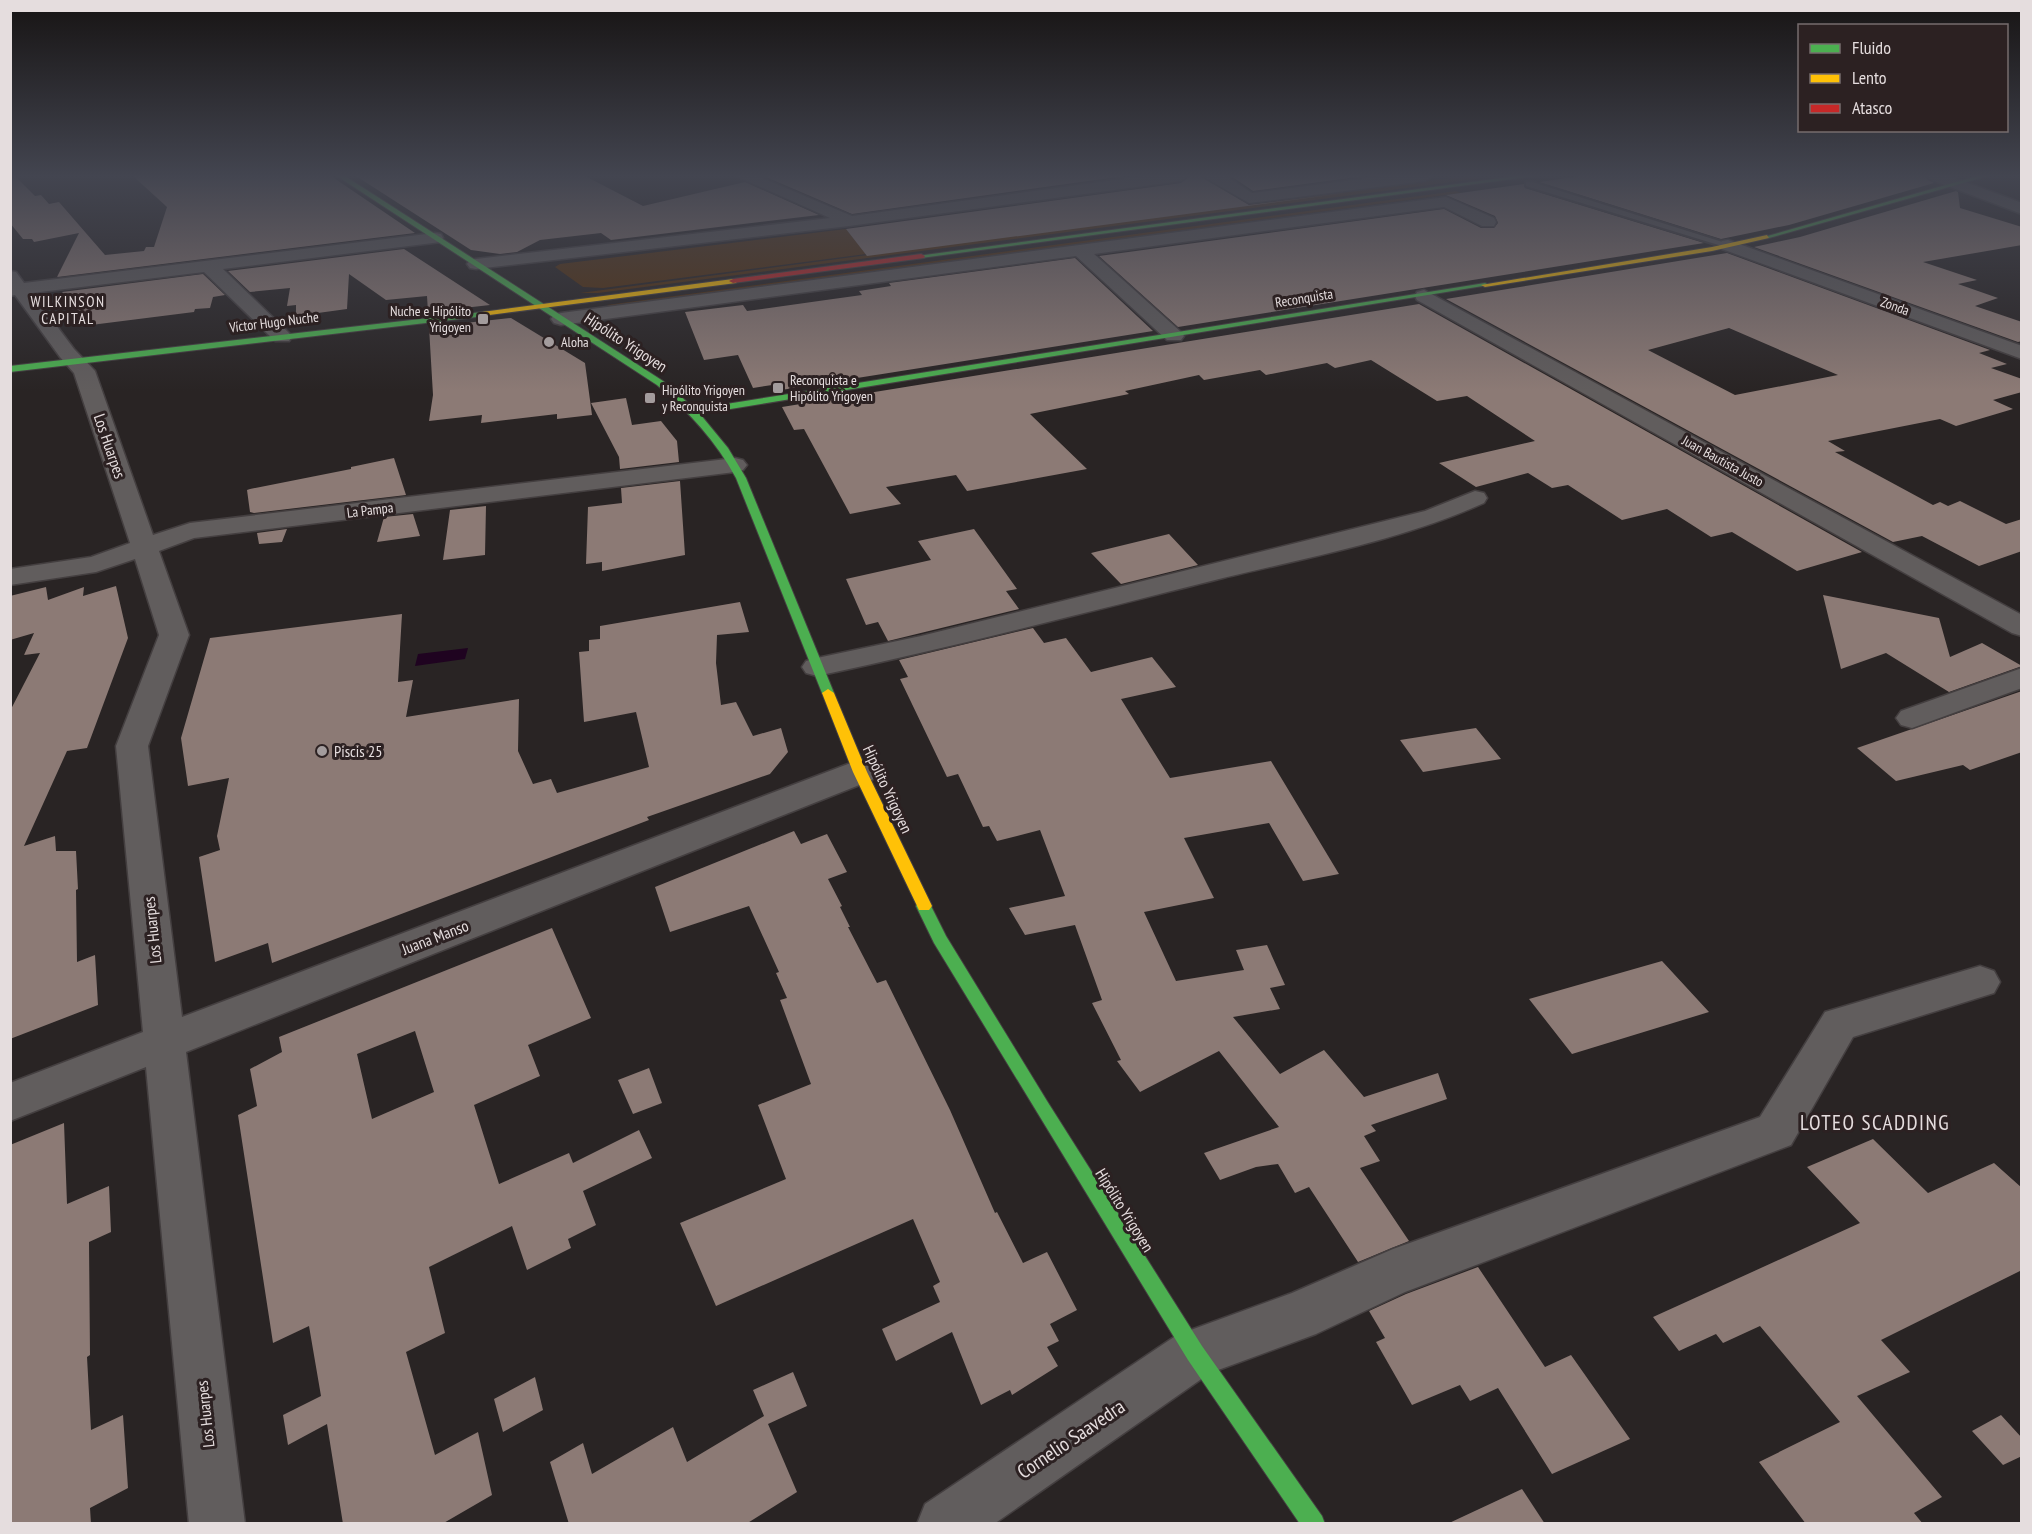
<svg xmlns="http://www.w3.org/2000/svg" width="2032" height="1534" viewBox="0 0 2032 1534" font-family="'PT Sans Narrow',sans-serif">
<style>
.green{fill:#55310e}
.water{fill:#1f0320}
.building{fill:#8c7a75;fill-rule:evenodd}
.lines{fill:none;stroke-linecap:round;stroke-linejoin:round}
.lane-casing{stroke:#443f40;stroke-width:4}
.street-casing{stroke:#443f40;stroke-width:3}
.fast-casing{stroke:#443f40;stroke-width:2}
.slow-casing{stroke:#443f40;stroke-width:2}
.jam-casing{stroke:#443f40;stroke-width:2}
.lane{fill:#615d5d;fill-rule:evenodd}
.street{fill:#615d5d;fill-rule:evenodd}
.fast{fill:#4caf50;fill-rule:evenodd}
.slow{fill:#ffc107;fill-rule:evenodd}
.jam{fill:#c62828;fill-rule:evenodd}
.poi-dot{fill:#a39c9d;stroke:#2c2122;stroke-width:2}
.labels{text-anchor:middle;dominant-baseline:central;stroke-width:6;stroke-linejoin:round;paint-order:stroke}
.far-street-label{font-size:14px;fill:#e5ddde;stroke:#2c2122}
.far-poi-label{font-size:14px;fill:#e5ddde;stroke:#2c2122;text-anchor:start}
.far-neighbourhood-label{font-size:15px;letter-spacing:1.5px;fill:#e5ddde;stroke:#2c2122}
.street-label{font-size:16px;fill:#e5ddde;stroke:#2c2122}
.poi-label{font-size:16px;fill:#e5ddde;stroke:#2c2122;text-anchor:start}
.near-street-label{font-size:20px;fill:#e5ddde;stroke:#2c2122}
.near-neighbourhood-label{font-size:21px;letter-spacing:1.5px;fill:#e5ddde;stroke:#2c2122}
</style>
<rect width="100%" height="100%" fill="#292424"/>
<!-- green -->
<path class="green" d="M1467,176l16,2 -885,115h-18z
M1456,191l5,2 -850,114 -4,-2z
M846,229l20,25 -263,34 -20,-1 -28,-20 5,-3z"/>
<!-- water -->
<path class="water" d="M468,648l-3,11 -50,7 3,-12z"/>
<!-- building -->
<path class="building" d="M10,176h5l20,20 6,-1 8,9 10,-2 46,53 39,-4 2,-4h8l13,-40 -34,-31h198l84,57 -358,44 22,-44 -45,9 -2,-3h-9l-13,-16z
M356,176h229l58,30 102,-24 74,33 -208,25 -10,-7 -61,7 -23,12 -17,2 -29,-4z
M769,176h355l-272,38 -86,-37z
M1190,176h10l49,29 104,-13 -486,64 -21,-27 335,-46z
M1231,176h133l-111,15z
M1581,176h344l9,7 -145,42 -68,14 -182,-57z
M1524,184l1,4 179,55 -526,84 -79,-71 345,-47 37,19h13l4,-5 -3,-7 -49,-21z
M1956,191l2,1 2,16 62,19v18l-99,17 54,18 -19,4 40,14 -23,8 47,16v19l-4,1 -264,-95 46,-10z
M404,249l86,56 -62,7 -1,-16 -41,4 -37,-26 -2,35 -51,7v-11l-9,1 3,-18 -40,4 -22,-21z
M1727,253l263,97 -11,3 28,11 -16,4 31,11v13l-29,8 20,9 -57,17 -16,-7 -112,22 17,10 -10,1 98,53 7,-3 8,4 12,-5 46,23 16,-5v32l-43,15 -57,-30 -29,6 -447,-243zM1729,328l109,47 -103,20 -87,-45z
M1075,258l78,73 -378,60 -3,-6 -19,3 -15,-33 -34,5 -19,-48 58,-7 4,6 86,-12 29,-4 -3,-4 32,-5 -2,-3z
M203,274l22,21 -12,2 -3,11 -15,1 -1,3 -103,13 -29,-33z
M1419,304l443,248 -65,19 -65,-39 -21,5 -44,-28 -45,11 -54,-35 -16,3 -24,-15 -52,14 -37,-24 96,-22 -68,-45 -30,5 -66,-41 -36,8 -8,-5 -61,12 -6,-5 -56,10 -5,-5 -74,16 4,3 -99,20 57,55 -120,22 -11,-16 -70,12 15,17 -51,10 -46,-85 -10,1 -12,-23z
M511,318l74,45 7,52 -35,4v-5l-76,9 1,-8 -53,6 4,-26 -4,-68z
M626,398l6,27 29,-4 16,20 2,21 -59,7 -1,-12 -28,-54z
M394,458l12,37 -152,18 -4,-1 -3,-22 3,-1 101,-20v-2z
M680,481l5,74 -83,16v-9l-16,2 2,-57 34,-4 -1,-15z
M486,506l-1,49 -42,5 7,-50z
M413,514l7,22 -43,6 7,-25z
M287,529l-5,13 -23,2 -2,-11z
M974,529l43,60 -11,2 13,18 -131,32 -10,-19 -12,3 -20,-46 85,-19 -13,-19z
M1169,534l29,31 -77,19 -30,-31z
M116,586l12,52 -41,110 -20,3 -43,95 31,-10 1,15h20l2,38 -2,1 1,72 18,-7 3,50 -88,34v-328l30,-58 -16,2 10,-22 -24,7v-44l36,-9 2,13 36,-13 -1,9z
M1823,595l116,23 11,39 32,-14 40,23 -73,26 -63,-39 -45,16z
M740,602l9,30 -32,3 -1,28 5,42 15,-3 17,34 28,-8 7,24 -18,22 -123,43 2,3 -377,143 -4,-20 -53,19 -16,-105 21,-7 -3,-14 12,-58 -41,8 -7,-48 29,-100 192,-24 -4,68 15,-2 -7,37 113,-18 -1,52 15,33 18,-5 6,14 92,-26 -13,-55 -52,10 -5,-70 10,-1v-11l11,-1v-13z
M1033,628l11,15 22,-5 25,34 61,-15 24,30 -55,12 49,79 101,-17 68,113 -36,7 -34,-58 -85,15 30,60 -70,14 32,69 68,-11 -8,-20 31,-5 18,40 -15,3 10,21 -47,8 47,57 44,-24 40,47 74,-24 9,26 -76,26 5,6 -12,5 16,25 -20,7 49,73 -51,21 -49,-75 -14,6 -17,-29 -22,3 -36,13 -16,-27 75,-26 -60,-76 -79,41 -23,-31 4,-1 -29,-57 10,-3 -27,-75 -50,10 -16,-27 56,-12 -25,-66 -43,11 -8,-15 -6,1 -25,-53 -11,3 -47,-98 8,-2 -9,-17z
M2022,691v61l-52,18 -7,-5 -67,16 -39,-33z
M1476,728l25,31 -78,13 -23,-32z
M794,831l7,13 26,-10 20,38 -19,7 14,27 -2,1 10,20h-2l29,56 9,-3 64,130 45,103 2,-1 26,51 24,-11 30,58 -27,14 9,17 -12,6 11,19 -46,29 -2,-5 -29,15 -29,-73 -56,29 -14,-32 58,-27 -7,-16 7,-4 -27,-63 -197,87 -36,-83 106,-44 -28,-74 53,-21 -31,-84 7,-2 -11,-25 3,-1 -30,-66 -79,26 -15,-45z
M552,928l39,90 -63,27 12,31 -66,29 25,79 70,-31 4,10 66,-33 13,28 -69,33 13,34 -28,14 3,9 -44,22 -15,-44 -83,41 16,66 -39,19 29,103 43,-23 14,63 -50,29h-99l-16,-100 -39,21 -5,-30 38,-19 -12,-70 -36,17 -35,-228 19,-9 -7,-37 32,-17 -3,-15zM415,1031l19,61 -62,27 -15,-65z
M1662,961l47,51 -137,42 -43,-55z
M649,1068l13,35 -29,11 -15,-34z
M64,1123l3,81 42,-18 2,46 -22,10 1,113 -3,2 4,73 32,-15 5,73 -38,20 1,16h-81v-379z
M1873,1139l55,54 66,-30 28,25v82l-141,70 29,32 -53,24 85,101 -28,16 9,11h-117l-47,-62 81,-40 -80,-96 -37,17 -7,-9 -37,17 -26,-34 207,-94 -53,-56z
M1478,1267l67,100 26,-12 59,84 -78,35 -54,-86 -28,13 -10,-16 -48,20 -36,-63 9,-4 -16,-27 37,-17z
M793,1372l14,34 -39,18 29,68 -51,32h-177l-19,-62 33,-19 9,31 81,-47 14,35 77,-46 -11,-26z
M535,1377l8,33 -40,22 -9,-33z
M2001,1415l21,23v18l-19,9 -31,-34z
M1522,1489l23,35h-98z"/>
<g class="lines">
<defs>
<path id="lane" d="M1526,182h6l200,63 -7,2 -199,-61z"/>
<path id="street" d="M736,176h21l95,40 292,-40h44l-7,5 -332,45 -373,43 -6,-1 -3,-4 3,-4 6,-1 354,-41z
M1202,176h24l26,17 133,-17h47l-7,5 -176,22z
M1927,176h22l73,27v11l-93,-35z
M1446,197l48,21 2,4 -2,4h-12l-38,-19 -350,47 87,78 3,4 -3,4h-14l-91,-84 -515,69 -7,-2 -3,-4 3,-4 7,-2z
M435,233l6,1 2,4 -2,4 -218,27 66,64 3,4 -3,4h-14l-71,-69 -172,21 42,56 21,22 58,164 37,-12 545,-65 8,2 4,5 -4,5 -8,2 -541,66 -35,13 30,84 -41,111 34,271 666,-253 12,-3 12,3 5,8 -5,8 -686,272 59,472h-56l-43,-457 -136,54v-38l133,-51 -27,-286 43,-111 -24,-76 -39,13 -86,13v-16l81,-12 39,-14 -56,-170 -14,-16 -45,-62 -5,1v-25l6,1 8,11z
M1728,240l294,106v13l-300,-110 -3,-4 3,-4z
M1424,290l598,325v21l-10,-3 -595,-333 -2,-4 2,-4z
M1475,491l9,2 3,5 -3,5c-82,37 -174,54 -261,75 -135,34 -270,69 -406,98l-11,-3 -4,-6 4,-6 11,-3 104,-22 504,-125z
M2022,668v20l-110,40 -11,-3 -5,-7 5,-7z
M1980,966l14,5 6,11 -6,11 -141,44 -62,108 -386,147 -89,42 -106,39 -216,151h-77l8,-20 252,-169 115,-42 101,-44 367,-132 65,-105z"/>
<path id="fast" d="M337,176h8l318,205 32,28 790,-126 4,2 -789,129 28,34 18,30 88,215 -6,4 -6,-4 -86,-215c-20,-37 -47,-66 -79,-93z
M1516,176h20l-615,82 -4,-2z
M1977,176h11l-219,62 -5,-1z
M482,312l4,2 -1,2 -475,56v-6z
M924,900l5,2 17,34 101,165 155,245 120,170 3,8h-25l-112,-164 -254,-417 -18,-37 3,-4z"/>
<path id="slow" d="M1767,235l2,3 -57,13 -227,36 -4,-2 231,-38z
M733,279l4,2 -1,2 -254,33 -4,-2 4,-2z
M828,689l6,4 33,79 65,134 -3,4h-10l-66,-138 -31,-79z"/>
<path id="jam" d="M921,254l4,2 -1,2 -191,25 -4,-2 4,-2z"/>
</defs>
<!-- lane casing -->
<use href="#lane" class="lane-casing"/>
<!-- street casing -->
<use href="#street" class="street-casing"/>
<!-- fast casing -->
<use href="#fast" class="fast-casing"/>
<!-- slow casing -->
<use href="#slow" class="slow-casing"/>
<!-- jam casing -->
<use href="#jam" class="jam-casing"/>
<!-- lane -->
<use href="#lane" class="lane"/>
<!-- street -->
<use href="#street" class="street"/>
<!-- fast -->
<use href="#fast" class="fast"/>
<!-- slow -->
<use href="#slow" class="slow"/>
<!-- jam -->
<use href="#jam" class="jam"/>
</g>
<!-- sky -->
<linearGradient id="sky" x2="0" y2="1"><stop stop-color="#171414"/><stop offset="0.45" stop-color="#434550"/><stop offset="1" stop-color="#434550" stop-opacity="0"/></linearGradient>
<rect width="2032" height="391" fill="url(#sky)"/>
<!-- markers -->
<g class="poi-dot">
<rect x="477" y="313" width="12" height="12" rx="3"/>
<circle cx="549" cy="342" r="6"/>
<rect x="772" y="382" width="12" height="12" rx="3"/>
<rect x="644" y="392" width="12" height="12" rx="3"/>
<circle cx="322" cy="751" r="6"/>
</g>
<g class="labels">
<!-- far-street labels -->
<g class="far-street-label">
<text transform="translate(1304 298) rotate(-9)">Reconquista</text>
<text transform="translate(1895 306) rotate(20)">Zonda</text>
<text transform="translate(274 322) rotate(-7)">Víctor Hugo Nuche</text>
<text transform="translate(1723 461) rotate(29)">Juan Bautista Justo</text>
<text transform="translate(370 510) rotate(-7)">La Pampa</text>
</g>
<!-- far-poi labels -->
<g class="far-poi-label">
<text x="471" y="311" text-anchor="end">Nuche e Hipólito<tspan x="471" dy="16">Yrigoyen</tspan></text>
<text x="561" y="342">Aloha</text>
<text x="790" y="380">Reconquista e<tspan x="790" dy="16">Hipólito Yrigoyen</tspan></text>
<text x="662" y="390">Hipólito Yrigoyen<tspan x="662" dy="16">y Reconquista</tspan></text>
</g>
<!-- far-neighbourhood labels -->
<g class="far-neighbourhood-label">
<text x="68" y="301">WILKINSON<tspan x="68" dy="17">CAPITAL</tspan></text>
</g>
<!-- street labels -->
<g class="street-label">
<text transform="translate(626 342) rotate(33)">Hipólito Yrigoyen</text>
<text transform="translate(110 446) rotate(71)">Los Huarpes</text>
<text transform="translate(888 789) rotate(65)">Hipólito Yrigoyen</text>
<text transform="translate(152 930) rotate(-96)">Los Huarpes</text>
<text transform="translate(435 937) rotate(-21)">Juana Manso</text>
<text transform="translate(1125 1210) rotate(58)">Hipólito Yrigoyen</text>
<text transform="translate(205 1414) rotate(-96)">Los Huarpes</text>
</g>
<!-- poi labels -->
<g class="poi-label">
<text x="334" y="751">Piscis 25</text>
</g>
<!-- near-street labels -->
<g class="near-street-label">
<text transform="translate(1071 1439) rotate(-34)">Cornelio Saavedra</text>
</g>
<!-- near-neighbourhood labels -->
<g class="near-neighbourhood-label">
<text x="1875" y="1122">LOTEO SCADDING</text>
</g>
</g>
<!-- border -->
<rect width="2032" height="1534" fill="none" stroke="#e5ddde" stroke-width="24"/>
<!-- legend -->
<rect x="1798" y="24" width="210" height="108" fill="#2c2122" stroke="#766c6d" stroke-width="1.5"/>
<rect x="1810" y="44" width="30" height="9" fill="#4caf50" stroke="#766c6d" stroke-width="1.5"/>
<text x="1852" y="54" font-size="18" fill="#e5ddde">Fluido</text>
<rect x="1810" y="74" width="30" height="9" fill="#ffc107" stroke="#766c6d" stroke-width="1.5"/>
<text x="1852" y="84" font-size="18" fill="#e5ddde">Lento</text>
<rect x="1810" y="104" width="30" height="9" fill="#c62828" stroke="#766c6d" stroke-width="1.5"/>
<text x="1852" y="114" font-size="18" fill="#e5ddde">Atasco</text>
</svg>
